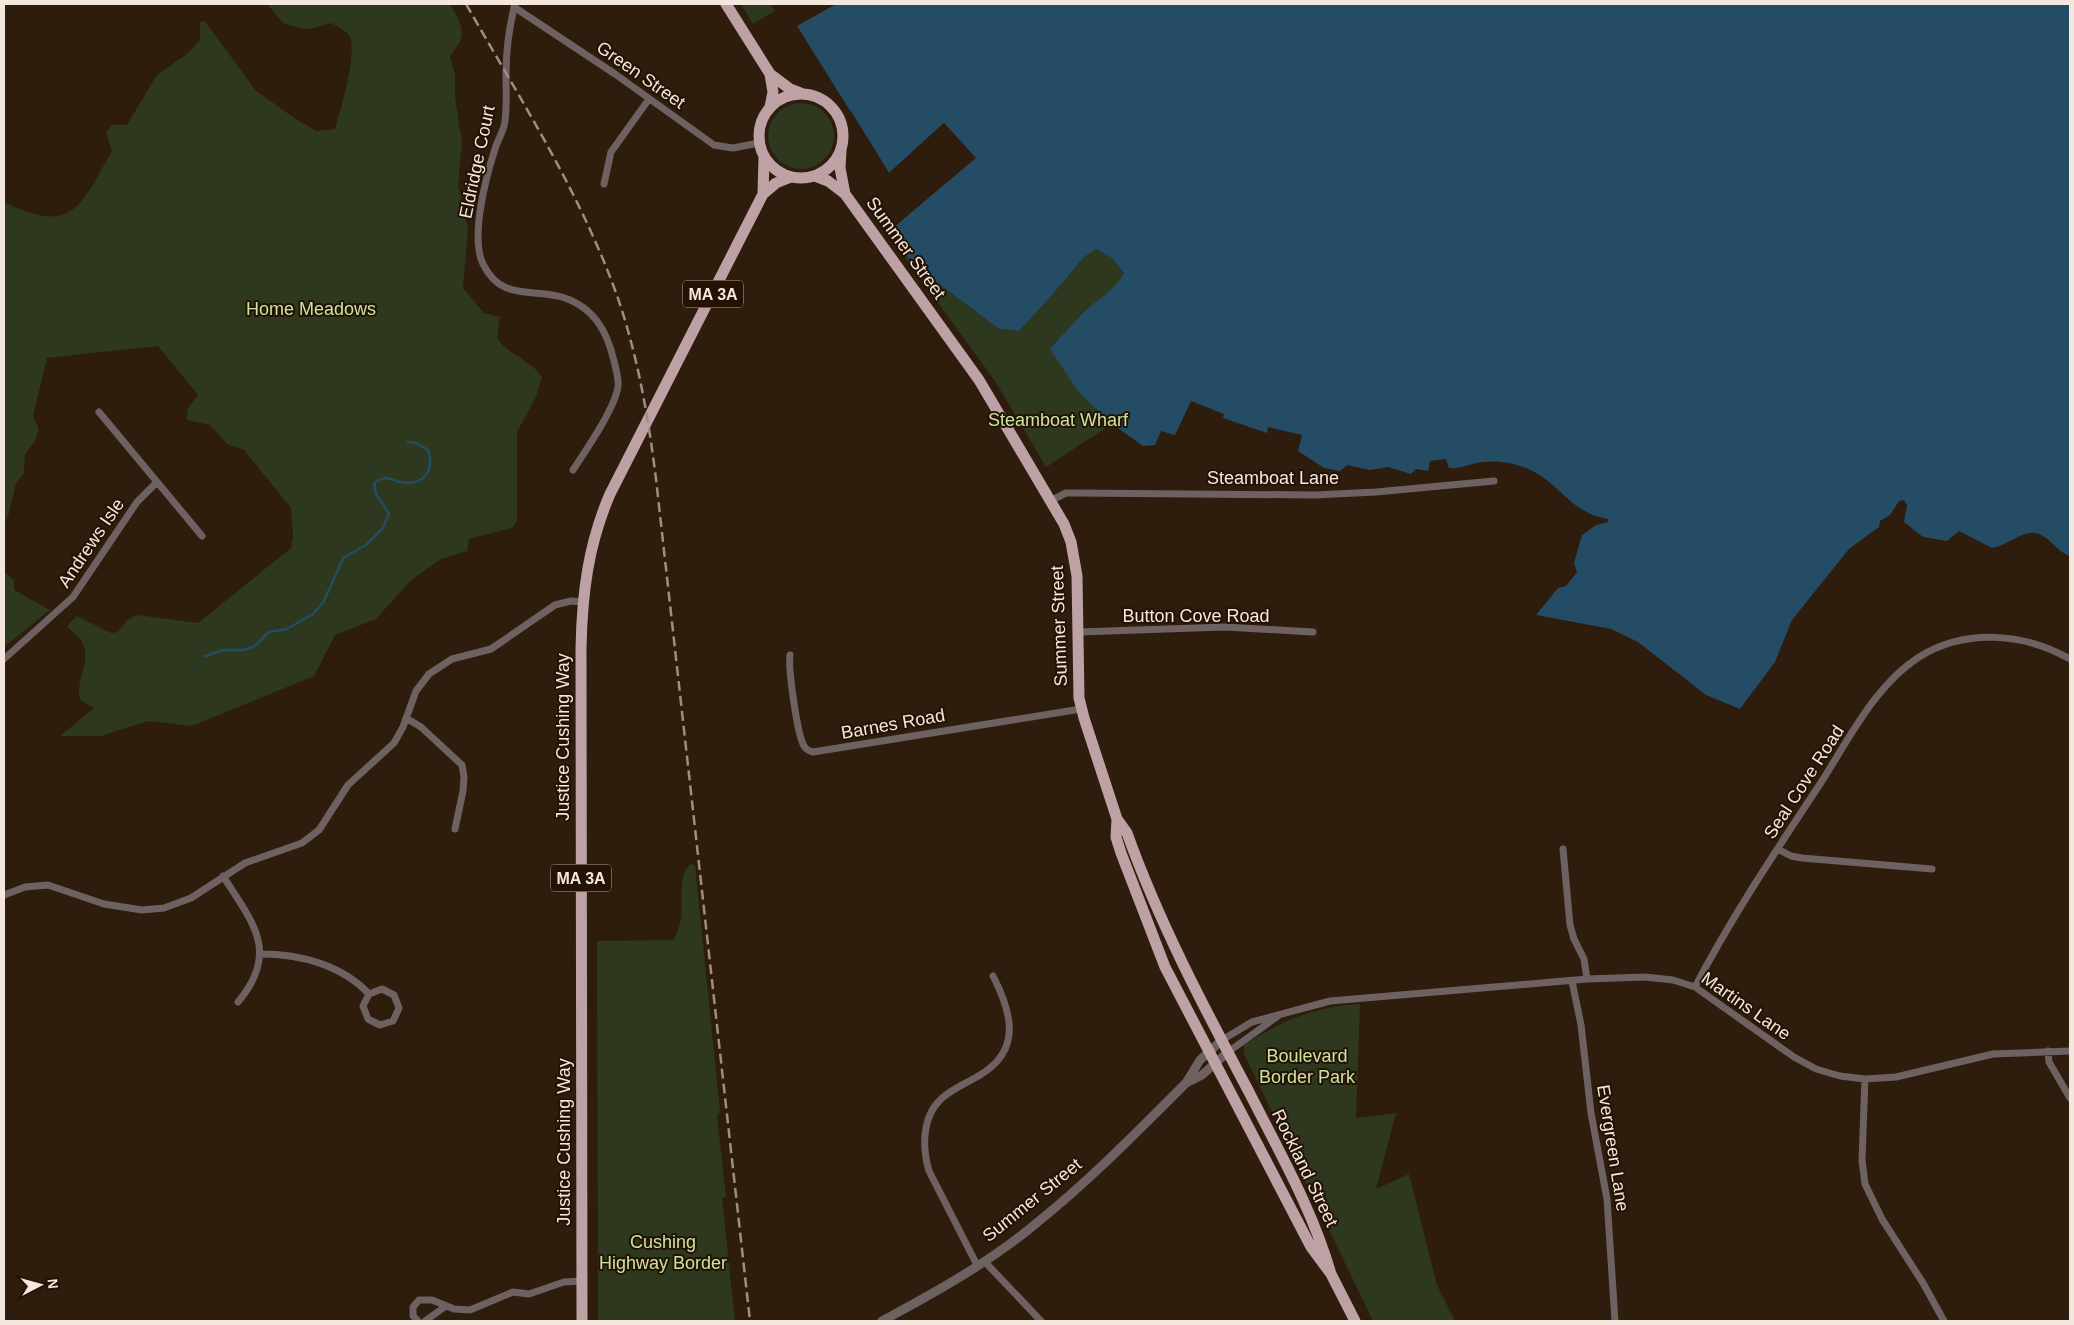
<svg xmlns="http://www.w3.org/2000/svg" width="2074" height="1325" viewBox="0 0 2074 1325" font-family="Helvetica,sans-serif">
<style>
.green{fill:#2e381e}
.water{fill:#244c64}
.pier{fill:#2e1c0c}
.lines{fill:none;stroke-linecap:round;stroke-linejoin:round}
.stream{stroke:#244c64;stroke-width:2.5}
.minor{stroke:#6e6162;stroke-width:7}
.tertiary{stroke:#6e6162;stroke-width:9}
.primary{stroke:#bda1a5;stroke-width:11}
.rail{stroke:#9e8f82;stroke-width:2.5;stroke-dasharray:10 5;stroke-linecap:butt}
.labels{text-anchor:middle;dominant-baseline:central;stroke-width:4;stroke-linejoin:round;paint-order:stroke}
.shield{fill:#241204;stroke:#b6a79c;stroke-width:1}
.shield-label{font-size:16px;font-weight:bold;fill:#f4e7dd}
.street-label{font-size:18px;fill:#f4e7dd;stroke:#241204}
.park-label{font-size:18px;fill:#cae4a2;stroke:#241204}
</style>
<rect width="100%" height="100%" fill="#2e1c0c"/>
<!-- green -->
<path class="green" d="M267,4h183c6,11 17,26 9,39 -3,6 -7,9 -9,14l5,18v22l7,46 -4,42 10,43 -5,60 21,25 16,4 -3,21c11,17 34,22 45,39l-6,20 -19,35v89l-5,7 -43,11 -2,12 -26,8 -30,21 -35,39 -41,16 -21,41 -122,50 -44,-5 -47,15h-41l34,-28 -14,-8c-5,-19 11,-37 3,-56 -2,-6 -11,-12 -16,-18l10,-10 34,17 7,-1 9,-12 10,-5 61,8 93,-75 2,-12 -2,-28 -47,-58 -17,-6 -17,-19 -23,-5 1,-12 10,-13 -40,-49 -111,12 -14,58 6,13 -4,12 -10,14 -1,18 -8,10 -7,30 -5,10v-321c70,34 76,4 108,-51l-6,-18 6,-8h15l29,-49 32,-23 12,-13v-18l5,-1 50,69 42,30 20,11 18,-2c5,-18 25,-81 13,-95 -4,-4 -12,-8 -16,-11l-23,6 -10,-1 -16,-5z
M741,4h29l5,7 -22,13z
M768 136a33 33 0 1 1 66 0a33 33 0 1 1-66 0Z
M897,247l42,37 60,45 19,2 35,-37 31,-37 13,-9 15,10 12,15 -13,20 -23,16 -8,85 32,30 -66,43 -51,-86z
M4,571l10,10v9l36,20 -46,37z
M691,864l4,1 25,246 -3,5 9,80 -4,2 13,123h-137l-1,-380 76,-1c4,-6 7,-15 8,-22 3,-17 -5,-42 10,-54z
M1360,1004l-4,114 40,-5 -20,76 33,-15 28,111 18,36h-82l-129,-267v-9c39,-25 69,-38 116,-41z"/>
<!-- water -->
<path class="water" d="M836,4h1234v552c-12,-4 -17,-14 -27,-20 -17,-11 -34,10 -51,12l-33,-17 -12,10 -24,-4 -19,-15 3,-17 -3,-5 -5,1 -9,14 -10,6 -1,6 -30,22 -57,71 -17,42 -35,47 -34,-14 -68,-53 -27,-13 -75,-14 22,-27 8,-2 11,-14 -3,-9 8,-28 14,-10 12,-3v-3c-40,-7 -47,-36 -80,-50 -13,-6 -30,-9 -45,-7 -12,1 -21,7 -34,6l-3,-9 -16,2 -2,10 -12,-2 -5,5 -23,-7 -18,3 -23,-5 -7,6 -16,-3 -26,-17 4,-16 -34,-8 -1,6 -44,-15 1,-4 -33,-13 -16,34 -14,-4 -6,14 -12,1 -31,-22 -32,-30 -30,-45c12,-13 23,-26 35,-38 15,-13 29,-20 39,-38l-12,-15 -16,-9 -12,8 -31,37 -34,37 -20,-2 -60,-45 -42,-37 -4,-19 82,-70 -31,-35 -55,50 -92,-147z"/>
<!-- pier -->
<path class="pier" d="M851,111l38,62 55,-50 32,35 -85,71v-3l81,-68 -28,-31 -56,49 -40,-64z"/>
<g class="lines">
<!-- stream -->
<path class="stream" d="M205,656l18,-6h20l12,-4 14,-14 18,-3 26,-15 11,-13 19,-43 23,-13 16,-16 7,-15 -13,-20 -2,-11c4,-3 6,-4 11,-5 5,0 10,3 15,4 23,5 35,-11 28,-32l-12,-7 -8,-1"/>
<!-- minor -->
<path class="minor" d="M515,4c-6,23 -9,47 -9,71 0,15 1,31 -1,46 -1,10 -7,18 -10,28 -9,28 -25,88 -12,115 18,37 47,24 79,33 32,10 45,34 52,64 2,8 5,18 4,26 -4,23 -32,63 -45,83
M514,7l101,67 99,71 19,3 26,-5
M604,184l7,-32 38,-53
M99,412l103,124
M1052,500l14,-7h11l238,2 61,-3 118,-11
M1079,632l146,-5 88,5
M790,655c-2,13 7,79 14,91 2,4 5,5 9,6l268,-43
M4,659l69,-62 64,-95 20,-20
M406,718l15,9 41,38 2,12 -1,14 -8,38
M1563,849l7,76 4,14 10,20 3,20
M1778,849l13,7 11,2 130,11
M223,876c30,47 57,76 15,126
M4,895l21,-8 23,-2 56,19 38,6 22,-2 27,-10 54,-35 57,-20 17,-13 29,-45 46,-42 9,-16 13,-36 13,-17 23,-15 39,-10 64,-44 16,-4 11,1
M261,954c39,0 81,11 108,40l-6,12 5,13 12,6 13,-4 6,-13 -5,-13 -12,-6 -13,5
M1572,981l9,44 10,88 16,86 8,122
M1695,987c37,-71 81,-136 125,-203 28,-43 54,-98 99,-127 47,-29 105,-24 151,2
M1222,1040l30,-18 78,-21 257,-22 58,-2 28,3 22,7 99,70 22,12 24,7 25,3 31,-2 97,-23 77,-3
M2048,1051l1,11 21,36
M1228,1052l50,-36
M1865,1079l-3,81 3,24 17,35 41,64 21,38
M984,1261l57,60
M977,1265l-48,-94c-7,-24 -7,-54 12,-72 10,-10 26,-16 39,-24 42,-25 32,-62 13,-99
M418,1321l-5,-5v-9l6,-7h13l22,9 16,1 43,-18 16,2 35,-12 18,-1
M425,1321l21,-15"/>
<!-- tertiary -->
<path class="tertiary" d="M1186,1083l14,-23 22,-20
M882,1321c54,-29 110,-60 157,-100 52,-42 100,-91 147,-138l16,-8 26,-23"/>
<!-- primary -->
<path class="primary" d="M726,4l44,70 20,15 13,5
M759 136a42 42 0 1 1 84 0a42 42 0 1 1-84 0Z
M770,107l3,-15 -3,-18
M841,151l-1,17 5,26
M815,176l13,5 17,13 134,186 85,144 7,18 6,34 2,122 5,20 33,101 10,14c33,92 78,176 123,261 30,59 63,117 81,180
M763,194l1,-37
M1117,819l-1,18 5,16 44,114 146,280 20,27 24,47
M582,1321l-1,-672c1,-55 7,-104 29,-155l153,-300 13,-11 15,-6"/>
<!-- rail -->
<path class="rail" d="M466,4c53,93 112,185 149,286 22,61 33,125 41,189l94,842"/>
</g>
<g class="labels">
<!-- shield labels -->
<g class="shield">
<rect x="683" y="280.5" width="60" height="27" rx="4"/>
<rect x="551" y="864.5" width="60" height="27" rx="4"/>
</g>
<g class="shield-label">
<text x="713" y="294">MA 3A</text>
<text x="581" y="878">MA 3A</text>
</g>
<!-- street labels -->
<g class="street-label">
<text transform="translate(641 75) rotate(35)">Green Street</text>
<text transform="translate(477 162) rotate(-78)">Eldridge Court</text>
<text transform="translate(906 248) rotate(54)">Summer Street</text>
<text x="1273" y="478">Steamboat Lane</text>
<text transform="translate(91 543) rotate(-56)">Andrews Isle</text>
<text x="1196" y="616">Button Cove Road</text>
<text transform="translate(1059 626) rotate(-92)">Summer Street</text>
<text transform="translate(893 724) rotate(-10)">Barnes Road</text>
<text transform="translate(563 737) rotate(-90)">Justice Cushing Way</text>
<text transform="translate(1804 782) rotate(-57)">Seal Cove Road</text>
<text transform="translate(1746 1006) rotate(35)">Martins Lane</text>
<text transform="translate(564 1142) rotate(-90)">Justice Cushing Way</text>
<text transform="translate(1613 1148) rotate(81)">Evergreen Lane</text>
<text transform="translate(1305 1168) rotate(64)">Rockland Street</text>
<text transform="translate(1032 1200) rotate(-39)">Summer Street</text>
</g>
<!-- park labels -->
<g class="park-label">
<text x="311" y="309">Home Meadows</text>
<text x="1058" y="420">Steamboat Wharf</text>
<text x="1307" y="1056">Boulevard<tspan x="1307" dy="21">Border Park</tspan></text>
<text x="663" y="1242">Cushing<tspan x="663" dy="21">Highway Border</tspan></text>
</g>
</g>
<!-- border -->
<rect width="2074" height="1325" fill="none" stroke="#f4e7dd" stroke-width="10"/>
<!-- north arrow -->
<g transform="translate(40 1285) rotate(84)" stroke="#241204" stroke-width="4" paint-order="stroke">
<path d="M0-4L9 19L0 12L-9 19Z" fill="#f4e7dd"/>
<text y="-8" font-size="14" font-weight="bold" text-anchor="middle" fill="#f4e7dd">N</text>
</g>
</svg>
